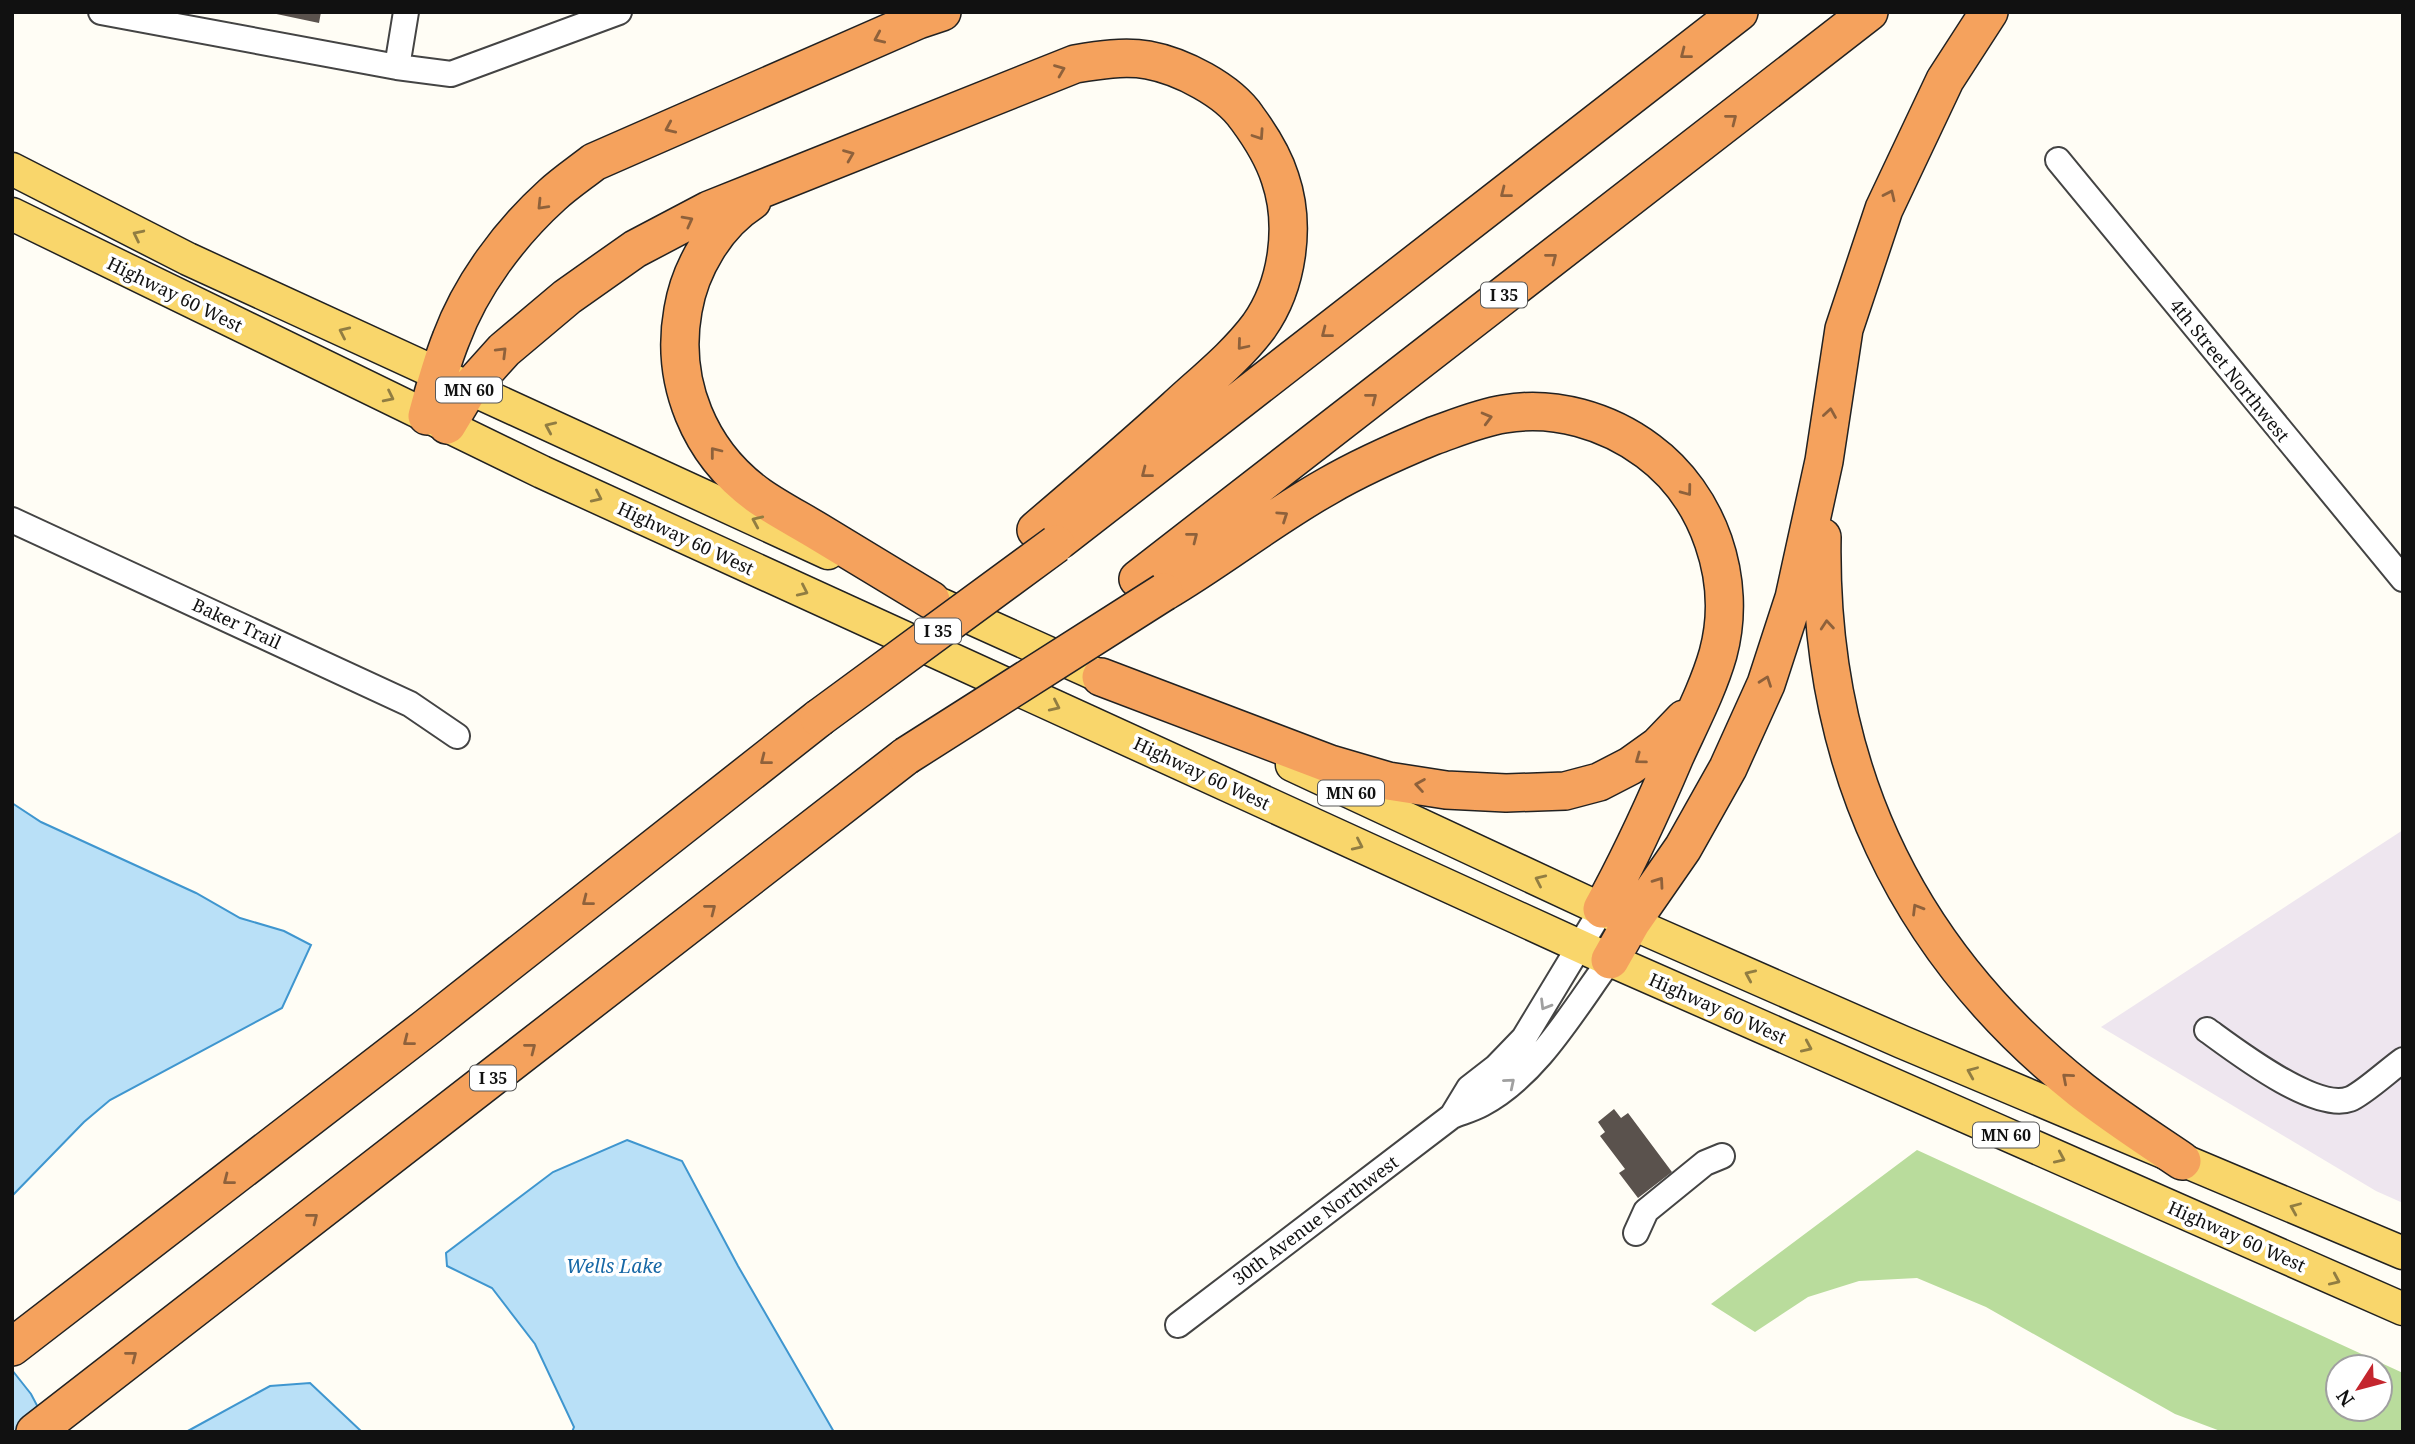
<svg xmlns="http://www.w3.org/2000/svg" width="2415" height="1444" viewBox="0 0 2415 1444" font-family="'Noto Serif',serif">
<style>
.industrial{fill:#eee6ef}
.forest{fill:#b9dc9c;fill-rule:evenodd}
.water{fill:#b9e0f7;stroke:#3f96cf;stroke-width:2}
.building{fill:#5a524d}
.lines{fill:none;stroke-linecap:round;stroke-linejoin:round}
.minor-casing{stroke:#444;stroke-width:28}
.major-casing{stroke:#222;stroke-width:35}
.highway-casing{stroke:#222;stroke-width:40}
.minor{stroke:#fff;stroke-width:24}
.major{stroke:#f9d66b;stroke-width:32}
.highway{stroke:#f5a25d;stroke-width:37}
.highway-bridge-casing{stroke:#222;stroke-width:40;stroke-linecap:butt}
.highway-bridge{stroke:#f5a25d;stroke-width:37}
.oneway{stroke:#8e613b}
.oneway2{stroke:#917d42}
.oneway3{stroke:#a0a0a0}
.labels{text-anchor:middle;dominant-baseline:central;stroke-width:7;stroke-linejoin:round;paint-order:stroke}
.shield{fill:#fff;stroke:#585858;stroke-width:2}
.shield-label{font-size:16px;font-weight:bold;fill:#111}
.street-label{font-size:18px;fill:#111;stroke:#fff}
.water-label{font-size:19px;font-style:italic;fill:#1768a6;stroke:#fff}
</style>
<rect width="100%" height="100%" fill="#fffdf5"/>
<!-- industrial -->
<path class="industrial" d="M2403,830v373l-27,-12 -275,-164z"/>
<!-- forest -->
<path class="forest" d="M1917,1150l486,223v59h-180l-48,-18 -189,-107 -69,-29 -58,3 -51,16 -53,35 -44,-28zM2338,1367h42v42h-42z"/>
<!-- water -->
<path class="water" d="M12,803l29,19 155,71 44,25 44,13 27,14 -29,63 -172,92 -26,22 -72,74z
M627,1140l55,21 56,105 96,166h-262l2,-5 -39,-83 -43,-56 -45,-22 -1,-13 107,-81z
M12,1370l19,24 20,38h-39z
M310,1383l52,49h-176l84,-46z"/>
<!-- building -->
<path class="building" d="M267,12h54l-2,11z
M1614,1109l7,9 7,-5 44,59 -34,26 -19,-25 6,-4 -25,-33 5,-4 -7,-10z"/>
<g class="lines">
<defs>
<path id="minor" d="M101,12l296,55 9,-55
M397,67l54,7 168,-62
M2058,160l345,419
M12,520l398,184 47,32
M2207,1030c29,21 108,82 143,69 13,-5 40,-30 53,-39
M1452,1116l17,-28 27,-21 28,-29 78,-129
M1636,1233l10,-22 59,-48 17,-7
M1178,1325l274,-209c10,-4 21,-7 30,-12 55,-29 92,-95 128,-144"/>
<path id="major" d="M12,169l176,90 640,294
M12,214l530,258 1068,488 793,349
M942,605l182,82
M1292,765l339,158 271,119 501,211"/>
<path id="highway" d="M752,201c-36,23 -62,67 -69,109 -13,72 16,143 76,186 20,14 42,25 63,38 36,22 73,44 109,66
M427,416c7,-26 14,-52 24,-77 20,-54 59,-106 101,-144 13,-12 28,-22 42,-33l324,-142 24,-8
M447,425l21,-35 36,-40 63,-53 68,-48 74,-39 366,-146c24,-4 49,-8 73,-4 33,6 80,30 99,58 14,19 26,38 33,60 16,47 8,107 -21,148 -23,31 -55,56 -83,82 -46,42 -93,82 -140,122
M1822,537c-4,226 82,413 260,554 32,25 66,47 100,70
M1060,540l679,-528
M1138,579l731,-567
M1164,592c56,-33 107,-74 164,-106 34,-20 69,-35 105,-50 23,-8 46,-18 71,-22 50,-9 104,7 144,37 61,45 90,129 70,203 -10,35 -28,69 -43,102 -22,52 -46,104 -73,153
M1101,677l229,87 58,17 58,9 60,3 59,-2 34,-9 31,-16 28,-20 26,-27
M1610,960l21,-37 52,-75 45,-80 38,-84 28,-86 30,-137 20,-132 40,-120 61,-129 44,-68
M12,1347l415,-320 392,-309
M35,1432l871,-676"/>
</defs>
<!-- minor casing -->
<use href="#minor" class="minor-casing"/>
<!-- major casing -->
<use href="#major" class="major-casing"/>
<!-- highway casing -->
<use href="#highway" class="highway-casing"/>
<!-- minor -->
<use href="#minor" class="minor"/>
<!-- major -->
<use href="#major" class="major"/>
<!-- highway -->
<use href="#highway" class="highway"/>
<defs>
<path id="highway-bridge" d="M819,718l237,-174
M906,756l258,-164"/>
</defs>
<!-- highway-bridge casing -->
<use href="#highway-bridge" class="highway-bridge-casing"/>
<!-- highway-bridge -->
<use href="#highway-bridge" class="highway-bridge"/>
</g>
<!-- one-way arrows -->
<defs><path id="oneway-chevron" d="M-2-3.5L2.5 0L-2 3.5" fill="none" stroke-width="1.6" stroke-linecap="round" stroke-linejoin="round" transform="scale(1.75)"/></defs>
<g class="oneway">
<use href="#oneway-chevron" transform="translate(879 38) rotate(156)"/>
<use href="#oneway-chevron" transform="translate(1685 54) rotate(142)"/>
<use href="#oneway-chevron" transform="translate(1060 70) rotate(-22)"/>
<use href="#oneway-chevron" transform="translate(1732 119) rotate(-38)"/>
<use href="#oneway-chevron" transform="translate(670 128) rotate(156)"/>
<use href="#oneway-chevron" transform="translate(1259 135) rotate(56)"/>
<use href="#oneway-chevron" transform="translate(849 155) rotate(-22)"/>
<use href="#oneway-chevron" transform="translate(1505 193) rotate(142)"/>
<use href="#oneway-chevron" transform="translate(1890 195) rotate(-65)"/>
<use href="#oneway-chevron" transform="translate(542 205) rotate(134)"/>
<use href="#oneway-chevron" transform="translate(688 221) rotate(-28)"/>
<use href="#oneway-chevron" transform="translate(1552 258) rotate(-38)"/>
<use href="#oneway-chevron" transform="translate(1326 333) rotate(142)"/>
<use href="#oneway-chevron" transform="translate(1242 345) rotate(130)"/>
<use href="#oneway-chevron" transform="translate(502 352) rotate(-45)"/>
<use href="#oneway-chevron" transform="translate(1372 398) rotate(-38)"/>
<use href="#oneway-chevron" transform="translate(1830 413) rotate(-81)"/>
<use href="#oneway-chevron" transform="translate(1487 418) rotate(-15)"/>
<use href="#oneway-chevron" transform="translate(715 452) rotate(-128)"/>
<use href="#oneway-chevron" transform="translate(1146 473) rotate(142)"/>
<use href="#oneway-chevron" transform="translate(1687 491) rotate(53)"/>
<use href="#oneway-chevron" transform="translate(1283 516) rotate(-34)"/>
<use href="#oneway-chevron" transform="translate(1193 537) rotate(-38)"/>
<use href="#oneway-chevron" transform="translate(1827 625) rotate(-95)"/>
<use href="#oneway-chevron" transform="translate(1766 681) rotate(-70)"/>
<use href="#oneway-chevron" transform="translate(1640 759) rotate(144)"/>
<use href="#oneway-chevron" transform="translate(765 760) rotate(142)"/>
<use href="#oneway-chevron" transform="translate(1420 785) rotate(-171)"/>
<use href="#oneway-chevron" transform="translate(1659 882) rotate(-55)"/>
<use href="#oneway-chevron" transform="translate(587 901) rotate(142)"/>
<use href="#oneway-chevron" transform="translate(711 909) rotate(-38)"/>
<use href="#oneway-chevron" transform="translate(1917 909) rotate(-121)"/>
<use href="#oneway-chevron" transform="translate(408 1041) rotate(142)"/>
<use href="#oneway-chevron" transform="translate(531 1048) rotate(-38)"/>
<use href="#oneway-chevron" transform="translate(2067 1078) rotate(-139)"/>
<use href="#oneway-chevron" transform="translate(228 1180) rotate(142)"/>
<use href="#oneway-chevron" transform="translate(313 1218) rotate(-38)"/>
<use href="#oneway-chevron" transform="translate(132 1356) rotate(-38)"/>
</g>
<g class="oneway2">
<use href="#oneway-chevron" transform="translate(138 235) rotate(-154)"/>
<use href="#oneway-chevron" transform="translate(344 332) rotate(-155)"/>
<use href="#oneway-chevron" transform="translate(389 397) rotate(26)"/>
<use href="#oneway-chevron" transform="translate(550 427) rotate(-156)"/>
<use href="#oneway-chevron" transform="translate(597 497) rotate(25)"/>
<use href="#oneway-chevron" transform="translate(757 521) rotate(-156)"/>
<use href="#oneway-chevron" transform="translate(803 591) rotate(25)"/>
<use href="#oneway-chevron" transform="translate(1055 706) rotate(25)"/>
<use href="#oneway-chevron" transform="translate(1358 845) rotate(25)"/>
<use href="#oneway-chevron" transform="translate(1540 880) rotate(-155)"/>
<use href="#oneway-chevron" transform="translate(1750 975) rotate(-156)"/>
<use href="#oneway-chevron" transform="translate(1807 1047) rotate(24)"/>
<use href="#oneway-chevron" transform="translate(1972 1072) rotate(-157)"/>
<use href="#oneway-chevron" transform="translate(2060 1158) rotate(24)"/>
<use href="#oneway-chevron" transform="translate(2295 1208) rotate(-157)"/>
<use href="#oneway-chevron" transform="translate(2335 1280) rotate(24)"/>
</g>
<g class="oneway3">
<use href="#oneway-chevron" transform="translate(1545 1005) rotate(121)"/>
<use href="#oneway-chevron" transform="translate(1510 1083) rotate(-40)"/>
</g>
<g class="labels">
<!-- shield labels -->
<g class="shield">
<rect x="1481" y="282.5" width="46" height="25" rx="5"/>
<rect x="436" y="377.5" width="66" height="25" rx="5"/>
<rect x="915" y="618.5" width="46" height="25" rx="5"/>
<rect x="1318" y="780.5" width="66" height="25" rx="5"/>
<rect x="470" y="1065.5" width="46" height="25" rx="5"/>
<rect x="1973" y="1122.5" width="66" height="25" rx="5"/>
</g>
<g class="shield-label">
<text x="1504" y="295">I 35</text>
<text x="469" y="390">MN 60</text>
<text x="938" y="631">I 35</text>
<text x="1351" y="793">MN 60</text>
<text x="493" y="1078">I 35</text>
<text x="2006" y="1135">MN 60</text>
</g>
<!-- street labels -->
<g class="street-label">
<text transform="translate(175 294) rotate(26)">Highway 60 West</text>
<text transform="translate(2230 370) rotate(51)">4th Street Northwest</text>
<text transform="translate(686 538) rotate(25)">Highway 60 West</text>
<text transform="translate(237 623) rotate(25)">Baker Trail</text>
<text transform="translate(1202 773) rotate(25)">Highway 60 West</text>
<text transform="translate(1718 1008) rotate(24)">Highway 60 West</text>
<text transform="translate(1315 1220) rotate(-37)">30th Avenue Northwest</text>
<text transform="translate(2237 1236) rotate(24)">Highway 60 West</text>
</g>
<!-- water labels -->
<g class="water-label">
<text x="614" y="1266">Wells Lake</text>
</g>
</g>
<!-- border -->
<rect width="2415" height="1444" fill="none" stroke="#111111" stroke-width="28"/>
<!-- north arrow -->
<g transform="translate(2359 1388) rotate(234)"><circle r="33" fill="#ffffff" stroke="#a0a0a0" stroke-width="2"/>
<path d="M0-5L12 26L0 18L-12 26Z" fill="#c4262e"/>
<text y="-10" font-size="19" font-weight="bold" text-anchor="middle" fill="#111111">N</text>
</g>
</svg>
